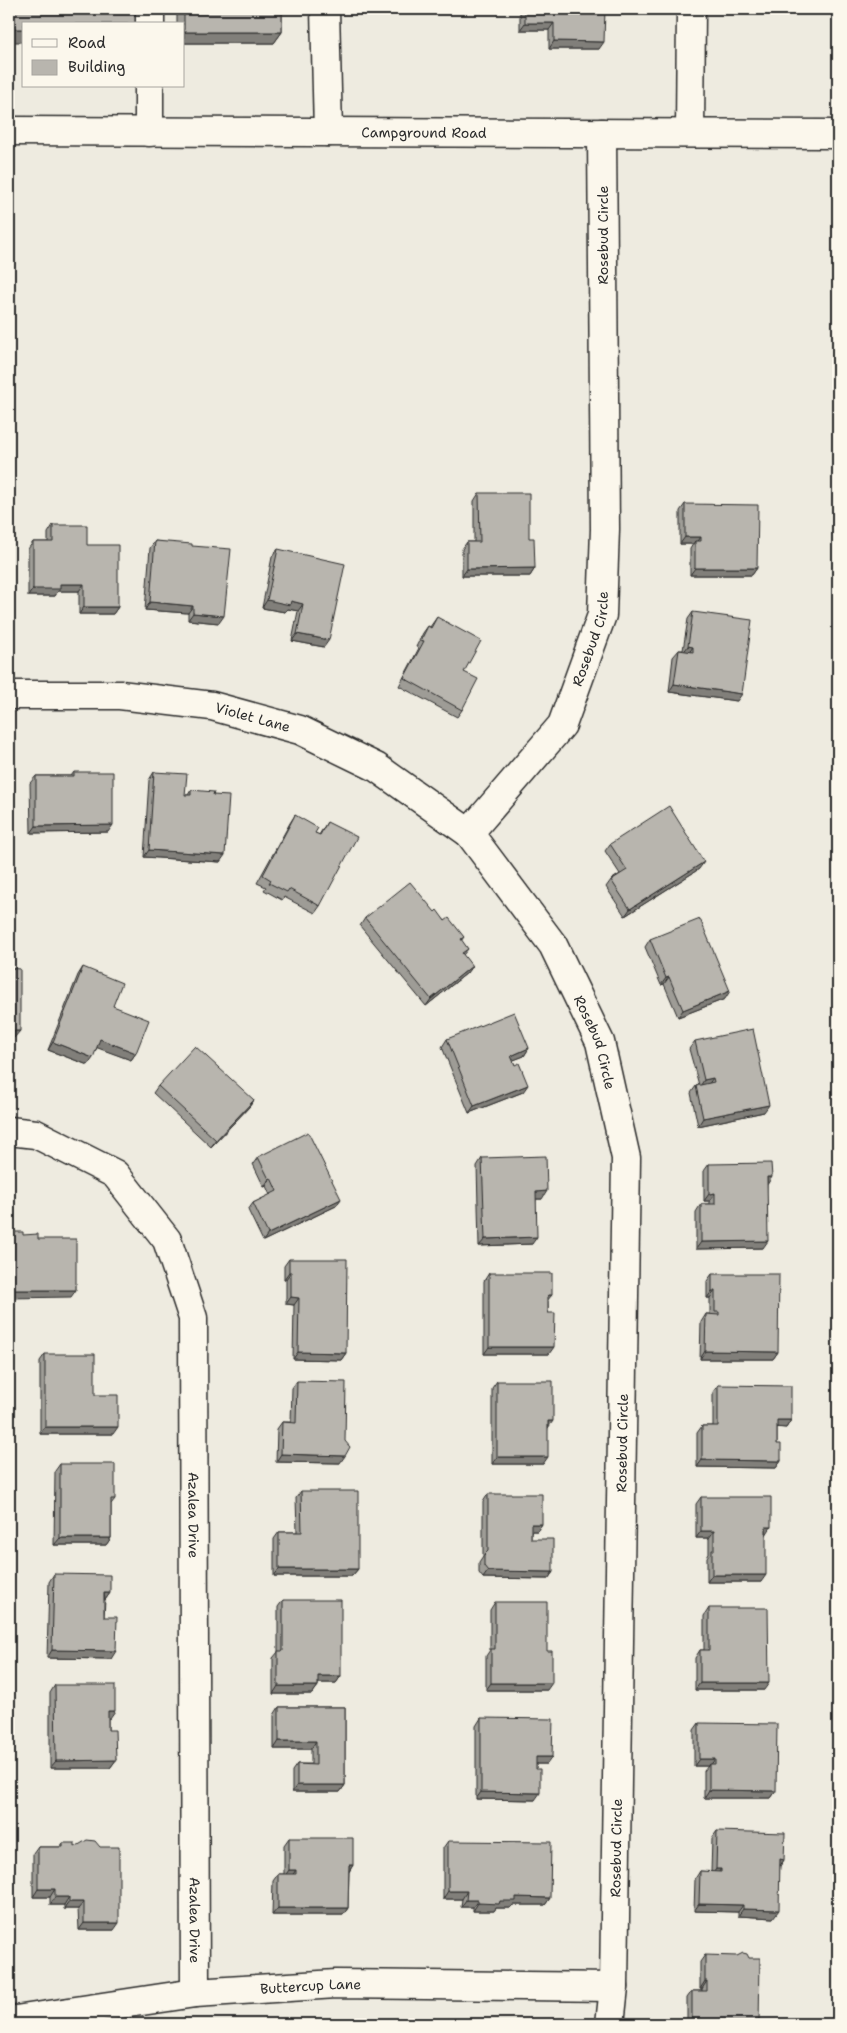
<svg xmlns="http://www.w3.org/2000/svg" width="847" height="2033" viewBox="0 0 847 2033" font-family="'Shantell Sans',sans-serif">
<style>
.lines{fill:none;stroke-linecap:round;stroke-linejoin:round}
.minor-casing{stroke:#2b2b2b;stroke-width:31}
.minor{stroke:#fbf7ec;stroke-width:28}
.wall{fill:#9e9c96;stroke:#2b2b2b}
.shaded-wall{fill:#817f7a;stroke:#2b2b2b}
.building{fill:#b8b5ae;stroke:#2b2b2b}
.labels{text-anchor:middle;dominant-baseline:central;stroke-width:5;stroke-linejoin:round;paint-order:stroke}
.street-label{font-size:14px;fill:#2b2b2b;stroke:#fbf7ec}
</style>
<rect width="100%" height="100%" fill="#eeebe0"/>
<filter id="ink" filterUnits="userSpaceOnUse"><feTurbulence type="fractalNoise" baseFrequency=".02" numOctaves="2"/><feDisplacementMap in="SourceGraphic" scale="10" xChannelSelector="R" yChannelSelector="G"/><feConvolveMatrix kernelMatrix="1 2 1 2 8 2 1 2 1" color-interpolation-filters="sRGB"/></filter>
<g filter="url(#ink)">
<g class="lines">
<defs>
<g id="minor">
<path d="M325,9l3,123"/>
<path d="M150,24v-15"/>
<path id="s1" d="M9,131l829,3"/>
<path d="M149,132v-46"/>
<path d="M690,133l1,-124"/>
<path id="s2" d="M9,695h111l92,11 88,24 76,37 93,66 84,112 47,97 26,116 -12,829 -4,37"/>
<path id="s3" d="M469,833l93,-108 40,-110 3,-86 -3,-396"/>
<path id="s4" d="M9,1131l27,3 79,40 52,66 26,78 2,675"/>
<path id="s5" d="M9,2021l186,-28 141,-9 278,3"/>
</g>
</defs>
<!-- minor casing -->
<use href="#minor" class="minor-casing"/>
<!-- minor -->
<use href="#minor" class="minor"/>
</g>
<!-- wall -->
<path class="wall" d="M177,9h105v23l-8,11h-90v-19h-7z
M520,9h85l-6,40h-50v-19h-29z
M479,493l56,75 -5,8h-68v-27l5,-7h7v-41z
M685,504l72,64 -5,7h-62v-26l3,-5h-13v-33z
M53,525l34,20 31,62 -5,7h-34v-23h-21l-3,5h-27v-47l5,-7h15v-9z
M155,541l37,5 27,77 -31,-3v-7l-43,-3 5,-62z
M278,549l46,98 -32,-6 6,-30 -10,-2 -3,3 -23,-4 10,-51z
M693,612l44,89 -68,-9 4,-35 6,-7h4l5,-31z
M437,617l27,55 -2,38 -5,7 -58,-31 20,-38 -3,-1 7,-14 5,-7 2,1z
M74,772l34,60 -77,1 -1,-50 6,-7h35z
M154,772l31,23h3l3,-5 22,5 7,67 -76,-5 5,-77z
M295,815l20,18 4,2 8,-13 -7,84 -5,7 -31,-16 -2,3 -18,-10 2,-3 -9,-4 33,-60z
M610,844l89,25 -74,47 -19,-29 5,-7 9,-6 -15,-23z
M435,912l29,25 -3,4 7,8 -5,6 4,18 -41,33 -66,-80 5,-8z
M650,939l75,60 -47,18 -14,-33 -3,1 -16,-38z
M83,967l30,39 23,47 -5,7 -34,-13 -9,18 -40,-15 30,-75z
M447,1039l82,9 -5,8 -11,4 10,32 -54,21 -27,-66z
M695,1041l69,71 -66,14 -7,-33 5,-7 3,-1 -10,-36z
M158,1086l96,14 -5,7 -38,40 -58,-54z
M258,1157l78,49 -73,35 -15,-31 5,-7 17,-8 -4,-9 -2,1 -11,-23z
M482,1158l60,41h-6l-4,45 -53,2 -2,-80z
M709,1164l58,21 -4,63 -67,1v-37l5,-8h9v-3h-6v-30z
M289,1259l57,94 -5,7 -48,-1 1,-54 -8,-1v-25h-2v-13z
M489,1273l59,28 1,53h-65v-73z
M712,1274l66,78 -5,7h-73l1,-37 5,-8h4v-16h-3v-17z
M45,1354l50,41 18,39h-73v-73z
M297,1381l43,82 -64,-1 1,-33 5,-7h9l1,-34z
M497,1381l51,46 -5,37h-51v-76z
M718,1385l73,35 -5,8 -9,-1v17l4,17 -5,7 -79,-1v-34l5,-7h11v-34z
M60,1464l55,35 -4,5v34l-5,7h-52l1,-74z
M301,1491l57,78 -6,7h-78v-37l5,-7h18l-1,-34z
M488,1494l54,30 -5,7h-6v8l22,33 -5,7 -65,-1 -4,-5v-11l4,-6v-54z
M701,1497l65,38 -5,47h-54v-25l2,-3v-16h-13v-34z
M54,1574l56,19 -5,7 -1,17 7,42 -64,-1 2,-76z
M283,1600l58,76 -5,7h-18v3l-6,8h-39v-36l5,-6v-45z
M495,1602l52,49v39h-61v-34l4,-6v-40z
M709,1608l55,82h-69v-32l5,-8h4v-34z
M55,1685l55,33h-2v12l8,30 -6,8h-60v-75z
M279,1707h66v78l-5,7h-48v-21l5,-7h14v-15h-37v-34z
M481,1718l66,46h-11l-1,36 -59,-1v-73z
M699,1723l77,68 -5,7h-67v-27l4,-5h-14v-36z
M717,1831l67,29 -4,6 -7,52 -35,-2v-4l-44,-1 1,-32 5,-8 11,1 1,-34z
M289,1838l64,27 -4,7 -1,36 -5,7h-71l1,-34 5,-7h6v-29z
M448,1841l102,57 -5,7h-32l-3,3h-14l-2,3h-21v-4h-12l1,-8h-19v-51z
M63,1843l12,4 39,83h-35l-1,-21h-14v-4h-14v-8h-17v-43l5,-7h22z
M705,1955l54,69h-72v-26l5,-7h10v-2h-2v-27z"/>
<!-- shaded-wall -->
<path class="shaded-wall" d="M525,23h29l-5,7h-29z
M9,29h15v13h-15z
M184,32h98l-8,11h-90z
M554,41l50,1 -5,7h-50z
M685,537h16l-5,7 -1,-3 -2,3h-13z
M535,568l-5,8h-68l5,-7z
M695,568h62l-5,7h-62z
M60,584h24l-5,7h-21l-3,5h-27l5,-7z
M267,600l24,1 12,3 -5,7 -10,-2 -3,3 -23,-4z
M150,602l43,4 -5,7 -43,-3z
M84,607h34l-5,7h-34z
M193,613l31,3 -5,7 -31,-3z
M297,634l32,6 -5,7 -32,-6z
M688,646l5,1 -5,7 -5,-1z
M674,684l68,10 -5,7 -68,-9z
M113,825l-5,7 -77,1 5,-7z
M149,850l76,5 -5,7 -76,-5z
M704,862l-5,7 -74,47 5,-7z
M472,966l-5,7 -41,33 5,-7z
M669,977l-5,7 -3,1 5,-7z
M730,991l-5,8 -47,18 5,-7z
M9,1031h11l-6,7h-5z
M100,1039l36,14 -5,7 -36,-13z
M53,1042l40,16 -5,7 -40,-15z
M529,1048l-5,8 -18,7 5,-7z
M713,1078l-5,7 -9,3 5,-8z
M528,1085l-5,7 -54,21 5,-7z
M254,1100l-5,7 -38,40 5,-7z
M769,1105l-5,7 -66,14 5,-8z
M767,1177h5l-5,8z
M271,1178l-5,8 -2,1 5,-8z
M547,1191l-5,8h-12l6,-7z
M715,1193l-5,8h-6l5,-7z
M341,1199l-5,7 -73,35 5,-7z
M537,1237l-5,7 -53,2 6,-7z
M768,1241l-5,7 -67,1 5,-7z
M289,1272h2l-5,7h-2z
M9,1290h67l-5,7 -62,1z
M712,1291h3l-5,7h-3z
M548,1295h4l-6,7z
M291,1297l8,1 -5,7 -8,-1z
M489,1347h65l-5,7h-65z
M705,1351l73,1 -5,7h-73z
M298,1352l48,1 -5,7 -48,-1z
M777,1420h14l-5,8 -14,-1z
M548,1421h5l-5,7z
M45,1427h73l-5,7h-73z
M281,1454l64,2 -5,7 -64,-1z
M497,1457h51l-5,7h-51z
M702,1460l79,1 -5,7 -79,-1z
M531,1524h11l-5,7h-11z
M766,1527h5l-5,8z
M701,1531h13l-5,7h-13z
M60,1538h51l-5,7h-52z
M279,1569h79l-6,7h-78z
M488,1571l65,1 -5,7 -65,-1z
M712,1575h54l-5,7h-54z
M104,1593h6l-5,7z
M52,1650l64,1 -5,8 -64,-1z
M318,1676h23l-5,7h-24z
M491,1683h61l-5,7h-61z
M700,1683h69l-5,7h-69z
M278,1686h40l-6,8h-39z
M108,1711h7l-5,7 -8,1z
M279,1741h37l-5,8h-37z
M536,1757h16l-5,7h-16z
M699,1759h16l-5,7 -1,-2 -1,2h-14z
M116,1760l-6,8h-60l6,-7z
M297,1785h48l-5,7h-48z
M709,1790l67,1 -5,7h-67z
M481,1792l59,1 -5,7 -59,-1z
M780,1859l4,1 -5,7z
M349,1865h4l-5,8z
M716,1869h5l-5,7h-5z
M289,1870h7l-5,7h-7z
M38,1889h17l-5,8h-17z
M448,1891h19l-5,8h-19z
M55,1897h14l-5,8h-14z
M516,1897l34,1 -5,7h-32l-3,3h-14l-2,3h-21l5,-8 22,-2z
M466,1900h12l-5,7h-12z
M69,1902h15l-6,7h-14z
M699,1904l44,1 -5,7 -44,-1z
M278,1908h70l-5,7h-71z
M743,1909l36,1 -6,8 -35,-2z
M84,1923h35l-5,7h-35z
M705,1981h2l-5,8h-2z"/>
<!-- building -->
<path class="building" d="M9,9h126v15h-111v5h-15z
M184,9h98v23h-98z
M525,9h80l-1,33 -50,-1v-18h-29z
M479,493h50v45h5l1,30 -68,1v-27h13z
M685,504l73,1 -1,63h-62v-27h6v-4h-16z
M53,525h34v20h31v62h-34v-23h-24v5h-27v-47h20z
M155,541l37,3v2l39,3 -7,67 -31,-3v-7l-43,-4z
M278,549l67,15 -16,76 -32,-6 6,-30 -12,-3 -1,4 -23,-5z
M693,612l59,8 -10,74 -68,-10 5,-34 14,2v-5l-5,-1z
M437,617l44,24 -17,31 14,7 -16,31 -58,-32 20,-37 -3,-1 7,-14 3,2z
M74,772h39v53l-77,1v-50h38z
M154,772l33,2 -2,21h6v-5l23,2 -1,3 16,1 -4,59 -76,-5z
M669,806l35,56 -74,47 -19,-29 16,-10 -17,-26z
M295,815l23,13 -3,5 5,2 7,-13 30,15 -37,69 -31,-17 -2,3 -18,-9 2,-3 -8,-5z
M410,882l25,30 2,-2 8,11 4,-3 15,19 -3,2 7,10 -6,4 10,13 -41,33 -66,-81z
M700,919l30,72 -47,19 -14,-33 -3,1 -16,-39z
M83,967l39,16 -9,23 36,14 -13,33 -36,-14 -7,19 -40,-16z
M9,968l11,1v62h-11z
M514,1012l15,36 -18,8 4,9 4,-2 9,22 -54,21 -27,-67z
M753,1029l16,76 -66,13 -7,-32 18,-4 -1,-4 -9,2 -9,-39z
M195,1046l59,54 -38,40 -58,-54z
M308,1132l33,67 -73,35 -15,-31 24,-12 -6,-13 -2,1 -11,-22z
M546,1156l1,35 -11,1 1,45 -52,2 -3,-81z
M771,1163l1,14h-5l1,64 -67,1v-38h14v-11l-6,1v-30z
M9,1232h14v3l15,-1v5h38v51h-67z
M289,1259h58l-1,94 -48,-1 1,-54 -8,-1v-25h-2z
M489,1273h63v22h-4v18h7l-1,34h-65z
M712,1274h67l-1,78 -73,-1 1,-37 13,1v-3h-4v-21h-3z
M45,1354h50v41h23v32h-73z
M297,1381l49,1 -1,59 5,6 -5,9 -64,-2 1,-32 14,1z
M497,1381h56v40h-5v36h-51z
M718,1385l73,1v34h-14v24h4v17l-79,-1v-34h16z
M60,1464h55v35h-4v39h-51z
M301,1491h57v78h-79v-37h23z
M488,1494h54v30h-11v15h22v33l-65,-1 -4,-5v-11l4,-4z
M701,1497h70v30h-5v48h-54v-25h2v-19h-13z
M54,1574l56,1v18h-6v24h13l-1,34 -64,-1z
M283,1600h58v76h-23v10h-40v-35h5z
M495,1602h52v49h5v32h-61v-34h4z
M709,1608h59l1,75h-69v-33h9z
M55,1685h60v26h-7v19h7l1,30 -60,1z
M279,1707h66v78h-48v-21l19,1v-24h-37z
M481,1718l72,1 -1,38h-16v12h4v24l-59,-1z
M699,1723l78,1 -1,67 -67,-1v-26h6v-5h-16z
M717,1831l68,2 -1,27 -4,-1 -1,51 -36,-1v-4l-44,-1 1,-33 21,1v-3h-5z
M289,1838h64v27h-4l-1,43h-70v-34h18v-4h-7z
M87,1840l8,1 5,6h19v76h-35v-21h-15v-5h-14v-8h-17v-42h25v-4h12v4z
M448,1841l103,1 -1,56 -34,-1v4h-16l-1,3 -21,-1v-3h-12l1,-9h-19z
M743,1953l4,1 2,4h11l-1,66h-67v-33h15v-10h-2v-26l32,1z"/>
</g>
<g class="labels">
<!-- street labels -->
<g class="street-label">
<text stroke="none"><textPath href="#s1" startOffset="415">Campground Road</textPath></text>
<text transform="translate(603 235) rotate(-90)">Rosebud Circle</text>
<text stroke="none"><textPath href="#s3" startOffset="234">Rosebud Circle</textPath></text>
<text stroke="none"><textPath href="#s2" startOffset="246">Violet Lane</textPath></text>
<text stroke="none"><textPath href="#s2" startOffset="740">Rosebud Circle</textPath></text>
<text transform="translate(622 1443) rotate(-89)">Rosebud Circle</text>
<text stroke="none"><textPath href="#s4" startOffset="479">Azalea Drive</textPath></text>
<text transform="translate(616 1848) rotate(-89)">Rosebud Circle</text>
<text stroke="none"><textPath href="#s4" startOffset="884">Azalea Drive</textPath></text>
<text stroke="none"><textPath href="#s5" startOffset="304">Buttercup Lane</textPath></text>
</g>
</g>
<!-- margin -->
<rect width="847" height="2033" fill="none" stroke="#fbf7ec" stroke-width="30"/>
<rect x="15" y="15" width="817" height="2003" fill="none" stroke="#2b2b2b" stroke-width="2" filter="url(#ink)"/>
<!-- legend -->
<rect x="22" y="22" width="162" height="65" fill="#fbf7ec" stroke="#a8a59f"/>
<rect x="32" y="39" width="25" height="8" fill="#fbf7ec" stroke="#a8a59f"/>
<text x="68" y="48" font-size="15" fill="#2b2b2b">Road</text>
<rect x="32" y="60" width="25" height="15" fill="#b8b5ae" stroke="#a8a59f"/>
<text x="68" y="72" font-size="15" fill="#2b2b2b">Building</text>
</svg>
